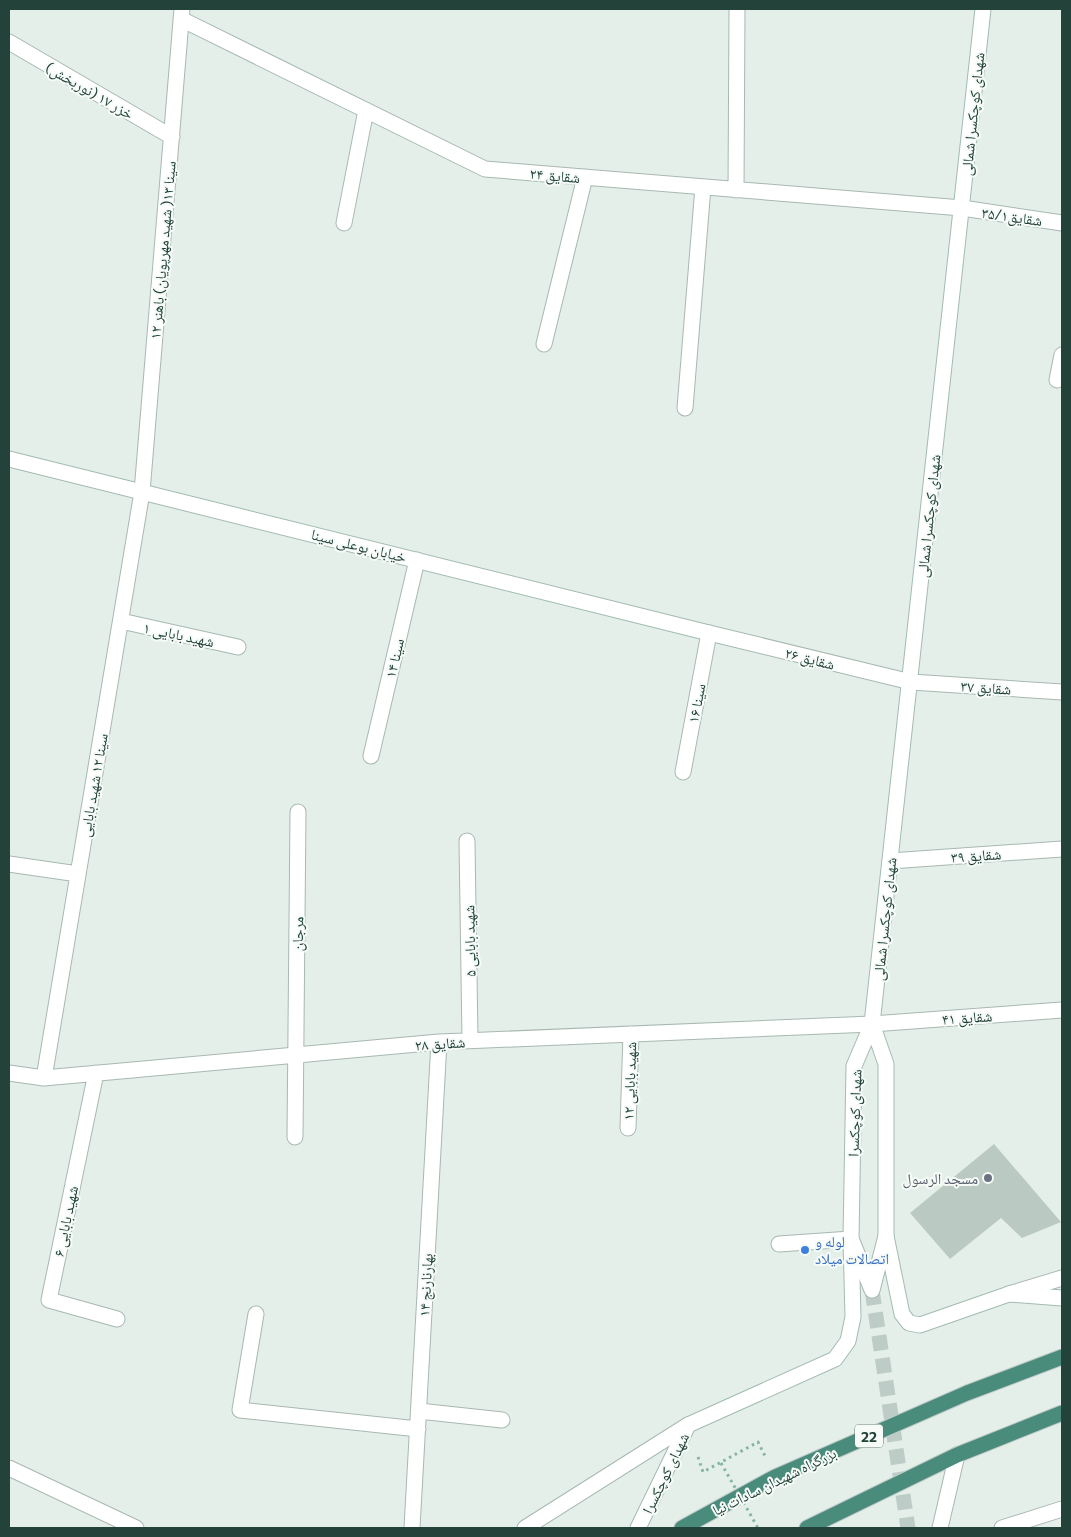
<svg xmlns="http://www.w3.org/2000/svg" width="1071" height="1537" viewBox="0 0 1071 1537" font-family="Commissioner,'Noto Naskh Arabic',sans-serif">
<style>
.building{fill:#bacac3}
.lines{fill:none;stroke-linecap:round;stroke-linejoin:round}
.tertiary-tunnel{stroke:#beccc7;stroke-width:15;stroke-dasharray:15 8;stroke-linecap:butt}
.minor-casing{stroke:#a7b8b2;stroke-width:17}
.tertiary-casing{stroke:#a7b8b2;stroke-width:17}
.secondary-casing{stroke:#a2bbb2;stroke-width:17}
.trunk-casing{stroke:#c1cac8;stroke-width:17}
.path{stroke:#83b4a5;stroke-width:3;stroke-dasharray:2.5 4;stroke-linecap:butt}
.minor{stroke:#fff;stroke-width:15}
.tertiary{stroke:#fff;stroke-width:15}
.secondary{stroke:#fff;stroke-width:15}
.trunk{stroke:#4a8c7c;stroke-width:15}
.path-bridge{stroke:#83b4a5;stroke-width:3;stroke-dasharray:2.5 4;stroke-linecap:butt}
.worship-dot{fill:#6b7280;stroke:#f6fbf8;stroke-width:2}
.shop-dot{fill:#3f7fe0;stroke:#f6fbf8;stroke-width:2}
.labels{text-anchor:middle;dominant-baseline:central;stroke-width:4;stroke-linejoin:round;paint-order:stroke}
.shield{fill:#f6fbf8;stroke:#627a73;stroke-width:1}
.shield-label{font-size:14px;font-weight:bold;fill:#22423a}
.street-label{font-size:15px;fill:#22423a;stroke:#f6fbf8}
.worship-label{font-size:15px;fill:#5b616d;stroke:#f6fbf8;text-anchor:end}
.shop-label{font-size:15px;fill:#366cbe;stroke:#f6fbf8;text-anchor:start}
</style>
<rect width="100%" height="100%" fill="#e5efea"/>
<!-- building -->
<path class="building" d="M994,1144l67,78 -39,16 -21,-20 -51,41 -40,-46z"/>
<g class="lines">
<!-- tertiary-tunnel -->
<path class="tertiary-tunnel" d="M872,1290l36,238"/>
<defs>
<path id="minor" d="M181,19l304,150 477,39 100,15
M9,42l163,95
M736,190l1,-181
M344,223l22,-113
M544,344l41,-167
M1057,380l5,-25
M685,408l18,-221
M121,621l117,26
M911,682l151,10
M371,756l46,-196
M683,772l26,-139
M467,841l3,199
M890,861l172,-12
M9,864l69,10
M9,1073l35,5 395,-36 433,-18 190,-14
M96,1073l-47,227 68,19
M44,1078l98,-586 40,-483
M628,1128l3,-94
M295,1137l3,-325
M779,1244l72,-5
M1009,1294l53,-16
M256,1314l-16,96 178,19
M419,1411l83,9
M9,1468l127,60
M412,1528l27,-486
M525,1528l163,-103
M1002,1528l60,-19"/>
<path id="tertiary" d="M709,633l202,49
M852,1241l20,49
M872,1290l14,-54
M940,1528l17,-73"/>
<path id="secondary" d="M9,459l700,174
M872,1024l14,40v172l16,78 7,9 11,2 89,-31 53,4
M638,1528l50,-103 147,-66 13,-18 5,-24 -2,-78 3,-173 18,-42 111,-1015"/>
<path id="trunk" d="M682,1528l93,-51 192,-84 95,-36
M807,1528l150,-73 105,-42"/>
</defs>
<!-- minor casing -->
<use href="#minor" class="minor-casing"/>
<!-- tertiary casing -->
<use href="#tertiary" class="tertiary-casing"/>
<!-- secondary casing -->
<use href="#secondary" class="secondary-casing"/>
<!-- trunk casing -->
<use href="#trunk" class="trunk-casing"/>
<!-- path -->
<path class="path" d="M698,1457l5,15 55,-30 8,16"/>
<!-- minor -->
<use href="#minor" class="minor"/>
<!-- tertiary -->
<use href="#tertiary" class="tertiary"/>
<!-- secondary -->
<use href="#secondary" class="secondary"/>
<!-- trunk -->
<use href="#trunk" class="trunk"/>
<!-- path-bridge -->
<path class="path-bridge" d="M721,1463l37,65"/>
</g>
<!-- markers -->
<circle class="worship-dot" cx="988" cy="1178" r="5"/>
<circle class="shop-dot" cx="805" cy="1250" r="5"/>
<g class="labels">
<!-- shield labels -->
<rect class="shield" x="855" y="1424.5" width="28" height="23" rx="4"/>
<g class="shield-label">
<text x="869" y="1436">22</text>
</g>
<!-- street labels -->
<g class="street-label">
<text transform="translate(90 90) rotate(30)">خزر ۱۷ (نوربخش)</text>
<text transform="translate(972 114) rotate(-84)">شهدای کوچکسرا شمالی</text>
<text transform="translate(555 175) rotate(5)">شقایق ۲۴</text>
<text transform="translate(1012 216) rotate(8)">شقایق۳۵/۱</text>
<text transform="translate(162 250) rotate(-85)">سینا ۱۳( شهید مهرپویان) باهنر ۱۲</text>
<text transform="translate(928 516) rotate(-84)">شهدای کوچکسرا شمالی</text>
<text transform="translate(359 545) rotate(14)">خیابان بوعلی سینا</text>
<text transform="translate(179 634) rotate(12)">شهید بابایی ۱</text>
<text transform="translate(394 658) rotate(-77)">سینا ۱۴</text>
<text transform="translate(810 658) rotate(14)">شقایق ۲۶</text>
<text transform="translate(986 687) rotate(4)">شقایق ۳۷</text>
<text transform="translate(696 703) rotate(-79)">سینا ۱۶</text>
<text transform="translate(93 785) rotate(-80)">سینا ۱۲ شهید بابایی</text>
<text transform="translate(976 855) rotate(-4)">شقایق ۳۹</text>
<text transform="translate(884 919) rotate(-84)">شهدای کوچکسرا شمالی</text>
<text transform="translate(297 934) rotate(-89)">مرجان</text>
<text transform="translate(469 941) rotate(-91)">شهید بابایی ۵</text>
<text transform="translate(967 1017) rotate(-4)">شقایق ۴۱</text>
<text transform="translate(440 1043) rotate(-4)">شقایق ۲۸</text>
<text transform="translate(629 1081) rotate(-88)">شهید بابایی ۱۲</text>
<text transform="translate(854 1113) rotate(-88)">شهدای کوچکسرا</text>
<text transform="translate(65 1221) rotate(-78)">شهید بابایی ۶</text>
<text transform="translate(425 1285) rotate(-87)">بهارنارنج ۱۴</text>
<text transform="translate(665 1473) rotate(-64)">شهدای کوچکسرا</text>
<text transform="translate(774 1481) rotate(-26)">بزرگراه شهیدان سادات نیا</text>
</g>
<!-- worship labels -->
<g class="worship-label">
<text x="978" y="1178">مسجد الرسول</text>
</g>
<!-- shop labels -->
<g class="shop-label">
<text x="815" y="1241">لوله و<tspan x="815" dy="17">اتصالات میلاد</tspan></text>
</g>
</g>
<!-- border -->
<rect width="1071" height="1537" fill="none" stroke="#22423a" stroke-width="20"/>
</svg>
